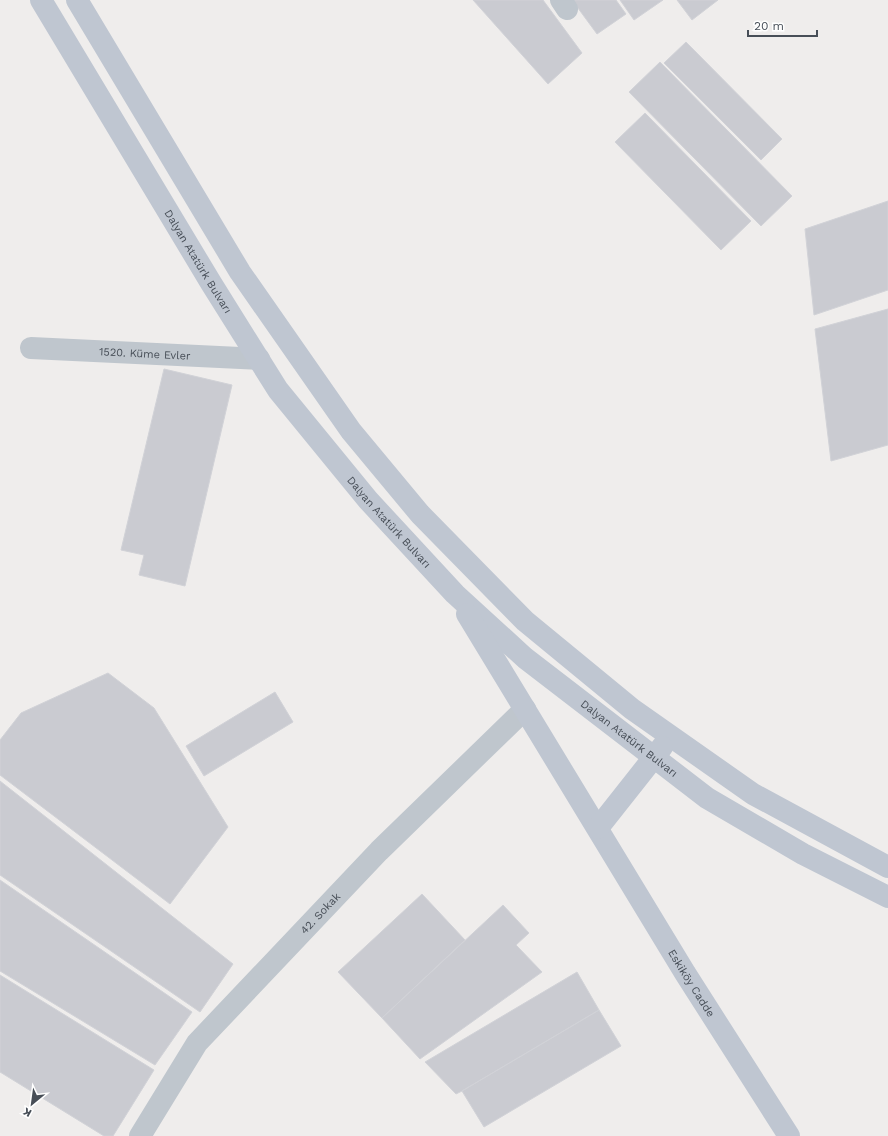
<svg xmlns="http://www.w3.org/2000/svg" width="888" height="1136" viewBox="0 0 888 1136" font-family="'Work Sans',sans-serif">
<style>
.building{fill:#cacbd1;stroke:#d1d2d7}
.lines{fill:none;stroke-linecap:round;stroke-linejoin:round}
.street{stroke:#bfc6cd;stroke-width:22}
.secondary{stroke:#bfc6d1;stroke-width:22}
.labels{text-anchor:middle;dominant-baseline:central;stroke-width:3;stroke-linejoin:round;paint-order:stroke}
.street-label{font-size:11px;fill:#474e57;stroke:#fff}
</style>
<rect width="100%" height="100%" fill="#efedec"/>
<!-- building -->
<path class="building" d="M473,0h70l39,53 -34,31z
M572,0h44l10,14 -29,20z
M620,0h43l-29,20z
M677,0h41l-26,20z
M686,42l96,97 -21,21 -97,-97z
M660,62l132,134 -31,30 -132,-134z
M645,113l106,108 -30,29 -106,-108z
M888,201v89l-74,25 -9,-86z
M888,309v136l-57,16 -16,-132z
M164,369l68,16 -47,201 -46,-11 5,-20 -23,-5z
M108,673l46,35 74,119 -58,77 -170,-129v-35l21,-27z
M275,692l18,30 -89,54 -18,-30z
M0,781l233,183 -33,48 -200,-137z
M0,880l192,132 -37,53 -155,-94z
M422,894l43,46 -83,78 -44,-46z
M503,905l26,28 -13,12 26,27 -122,87 -38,-41z
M577,972l22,38 -137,81 -6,3 -31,-32z
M0,975l154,95 -41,66h-9l-104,-64z
M599,1010l22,36 -137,81 -22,-36z"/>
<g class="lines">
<!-- street -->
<g class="street">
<path d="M561,0l6,9"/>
<path id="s1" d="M31,348l228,11"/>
<path id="s2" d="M140,1136l57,-93 182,-192 146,-142"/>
</g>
<!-- secondary -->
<g class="secondary">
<path id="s3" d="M41,0l170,283 67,107 90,110 87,94 70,64 182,140 96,56 85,43"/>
<path d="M77,0l163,272 111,159 69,83 105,107 107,88 121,85 135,73"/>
<path id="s4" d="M467,614l218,359 104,163"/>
<path d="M598,828l64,-81"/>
</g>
</g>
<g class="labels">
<!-- street labels -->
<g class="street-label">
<text stroke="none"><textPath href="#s3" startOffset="305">Dalyan Atatürk Bulvarı</textPath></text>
<text stroke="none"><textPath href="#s1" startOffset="114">1520. Küme Evler</textPath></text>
<text stroke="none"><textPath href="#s3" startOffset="629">Dalyan Atatürk Bulvarı</textPath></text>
<text stroke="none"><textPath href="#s3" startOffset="953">Dalyan Atatürk Bulvarı</textPath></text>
<text stroke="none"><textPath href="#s2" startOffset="288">42. Sokak</textPath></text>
<text stroke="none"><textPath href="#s4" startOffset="432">Eskiköy Cadde</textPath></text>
</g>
</g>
<!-- north arrow -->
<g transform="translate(32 1104) rotate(209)" stroke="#ffffff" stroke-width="3" paint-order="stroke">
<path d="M0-3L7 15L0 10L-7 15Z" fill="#474e57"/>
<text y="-6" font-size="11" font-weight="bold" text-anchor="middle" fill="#474e57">K</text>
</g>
<!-- scale -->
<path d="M748 30v6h69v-6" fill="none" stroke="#474e57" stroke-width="2"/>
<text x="754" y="30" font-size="12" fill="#474e57" stroke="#ffffff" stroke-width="3" paint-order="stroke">20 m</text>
</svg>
